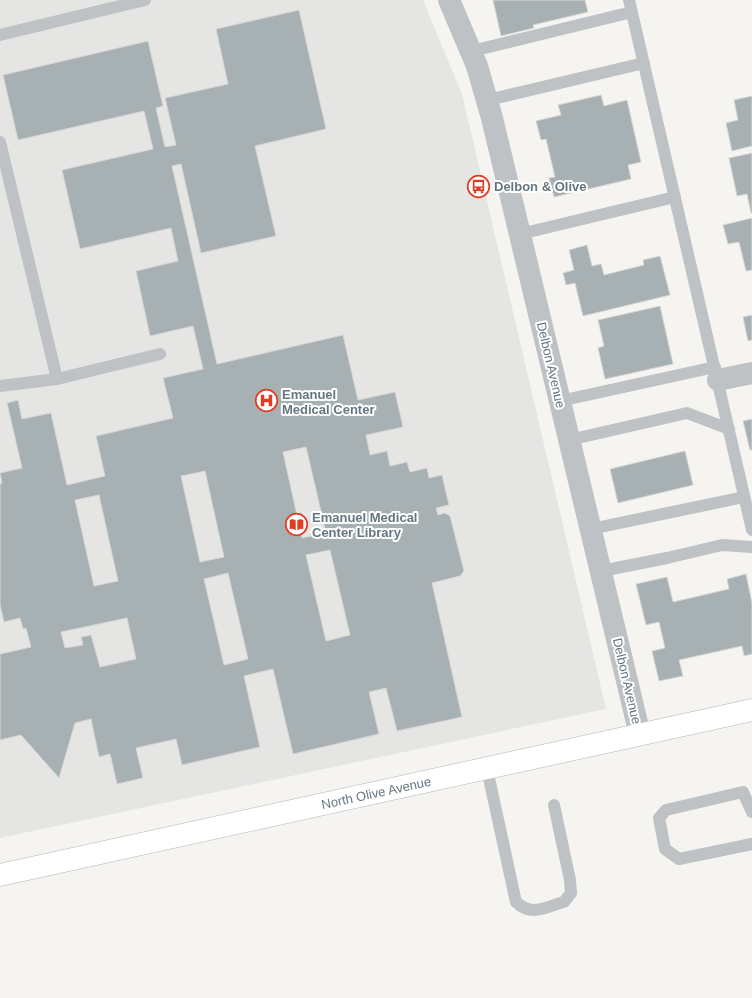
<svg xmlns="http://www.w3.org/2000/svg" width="752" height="998" viewBox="0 0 752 998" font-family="Arial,sans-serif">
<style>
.built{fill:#e5e6e4}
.building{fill:#a7b0b3;stroke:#d6d6d4;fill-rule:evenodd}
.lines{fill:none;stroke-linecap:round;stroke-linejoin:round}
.secondary-casing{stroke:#b0b6ba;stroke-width:23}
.lane{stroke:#bec2c5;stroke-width:12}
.street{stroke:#bec2c5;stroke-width:22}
.secondary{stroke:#fff;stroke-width:22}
.labels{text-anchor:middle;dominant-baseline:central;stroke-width:4;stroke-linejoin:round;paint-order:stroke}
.poi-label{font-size:13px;font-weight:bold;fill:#647781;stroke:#fff;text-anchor:start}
.street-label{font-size:13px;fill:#647781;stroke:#fff}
</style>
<rect width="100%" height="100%" fill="#f5f4f1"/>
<!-- built -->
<path class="built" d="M0,0h423l39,94 144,615 -606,129z"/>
<!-- building -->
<path class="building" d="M493,0h92l3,12 -55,13 1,3 -33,8z
M299,10l27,119 -71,17 21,90 -75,17 -20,-89 -9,2 45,198 126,-29 15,65 37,-8 8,35 -37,8 4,20 17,-4 3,15 17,-4 3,10 17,-4 2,10 13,-3 7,30 -13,3 2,7 7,-2 5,3 14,55 -4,5 -28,7 30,134 -65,14 -11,-43 -17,4 10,42 -86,20 -20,-85 -29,7 16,71 -78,18 -6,-26 -40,9 7,30 -26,6 -7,-30 -11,3 -8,-38 -16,4 -16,55 -38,-43 -21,5v-86l31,-7 -5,-19 -3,1 -3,-11 -16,4 -4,-17v-121l2,-1 -2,-10 22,-5 -15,-65 11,-3 4,19 29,-6 16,72 38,-9 -9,-40 77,-18 -10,-40 40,-9 -10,-43 -43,10 -14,-65 42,-10 -7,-33 -91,21 -18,-79 91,-21 -9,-38 -126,29 -15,-65 145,-34 15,65 -7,2 9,39 11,-2 -11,-47 63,-14 -12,-55zM306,447l20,86 -24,5 -19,-86zM205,471l19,86 -24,5 -19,-86zM99,495l19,86 -24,5 -19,-86zM330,550l20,85 -24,6 -20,-86zM228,573l20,86 -24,6 -20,-86zM127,618l9,41 -36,8 -9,-32 -10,2 2,8 -18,3 -4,-16z
M601,95l3,11 23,-6 14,62 -13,3 3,14 -77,18 -5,-19 6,-1 -9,-38 -5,1 -5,-19 25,-6 -3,-10z
M752,96v50l-20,5 -6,-28 12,-3 -4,-20z
M752,153v60h-1l-4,-19 -10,2 -8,-38z
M752,218v52l-6,1 -7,-29 -11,2 -5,-19z
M587,245l5,21 9,-2 3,11 40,-10 -1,-5 17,-4 10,39 -87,21 -8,-33 -9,2 -3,-12 11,-3 -5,-20z
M660,306l13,58 -68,15 -7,-31 6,-2 -6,-26z
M752,315v25l-4,1 -5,-24z
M752,419v31h-2l-7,-29z
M685,451l8,34 -75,18 -8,-34z
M746,574l6,29v51l-8,2 -2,-10 -63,14 4,16 -24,5 -7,-30 13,-3 -6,-26 -13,3 -10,-41 31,-7 6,25 56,-13 -2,-10z"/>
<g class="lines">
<defs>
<g id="secondary">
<path id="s1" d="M0,875l752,-165"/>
</g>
</defs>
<!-- secondary casing -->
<use href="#secondary" class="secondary-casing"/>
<!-- lane -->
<path class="lane" d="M629,0l123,530
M0,35l145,-35
M472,51l160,-39
M488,100l156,-37
M0,142l57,237 103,-25
M520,234l155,-37
M0,386l57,-7
M560,401l155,-34
M569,440l118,-27 42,16
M591,529l153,-32
M601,571l66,-13 55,-13 30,2
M487,769l29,133c16,15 29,5 48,0l7,-9 -1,-13 -16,-75
M752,812l-9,-20 -77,18 -7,8 6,31 14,10 73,-15"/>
<!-- street -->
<path class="street" d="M449,0l28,66 15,52 148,617
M718,380l34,-7"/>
<!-- secondary -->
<use href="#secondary" class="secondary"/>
</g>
<!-- icons -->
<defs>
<symbol id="bus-ring" viewBox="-11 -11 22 22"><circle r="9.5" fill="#fff" stroke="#e03d26" stroke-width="1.5"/><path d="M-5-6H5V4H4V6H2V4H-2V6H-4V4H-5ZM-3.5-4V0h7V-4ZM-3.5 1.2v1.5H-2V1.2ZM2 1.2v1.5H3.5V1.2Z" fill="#e03d26"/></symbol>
<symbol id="hospital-ring" viewBox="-11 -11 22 22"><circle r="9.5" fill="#fff" stroke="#e03d26" stroke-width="1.5"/><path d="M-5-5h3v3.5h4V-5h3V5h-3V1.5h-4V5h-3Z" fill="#e03d26"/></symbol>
<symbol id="library-ring" viewBox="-11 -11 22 22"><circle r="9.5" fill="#fff" stroke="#e03d26" stroke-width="1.5"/><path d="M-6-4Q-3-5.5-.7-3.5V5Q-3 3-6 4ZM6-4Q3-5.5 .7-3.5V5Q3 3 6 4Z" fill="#e03d26"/></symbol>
</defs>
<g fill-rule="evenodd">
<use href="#bus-ring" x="466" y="174" width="25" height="25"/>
<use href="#hospital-ring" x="254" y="388" width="25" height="25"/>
<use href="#library-ring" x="284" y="512" width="25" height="25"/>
</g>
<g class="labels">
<!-- poi labels -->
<g class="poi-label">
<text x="494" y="186">Delbon &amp; Olive</text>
<text x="282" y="394">Emanuel<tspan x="282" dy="15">Medical Center</tspan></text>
<text x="312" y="517">Emanuel Medical<tspan x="312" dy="15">Center Library</tspan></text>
</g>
<!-- street labels -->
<g class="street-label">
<text transform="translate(551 365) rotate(77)">Delbon Avenue</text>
<text transform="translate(627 681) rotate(77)">Delbon Avenue</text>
<text stroke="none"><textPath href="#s1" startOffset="385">North Olive Avenue</textPath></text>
</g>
</g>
</svg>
